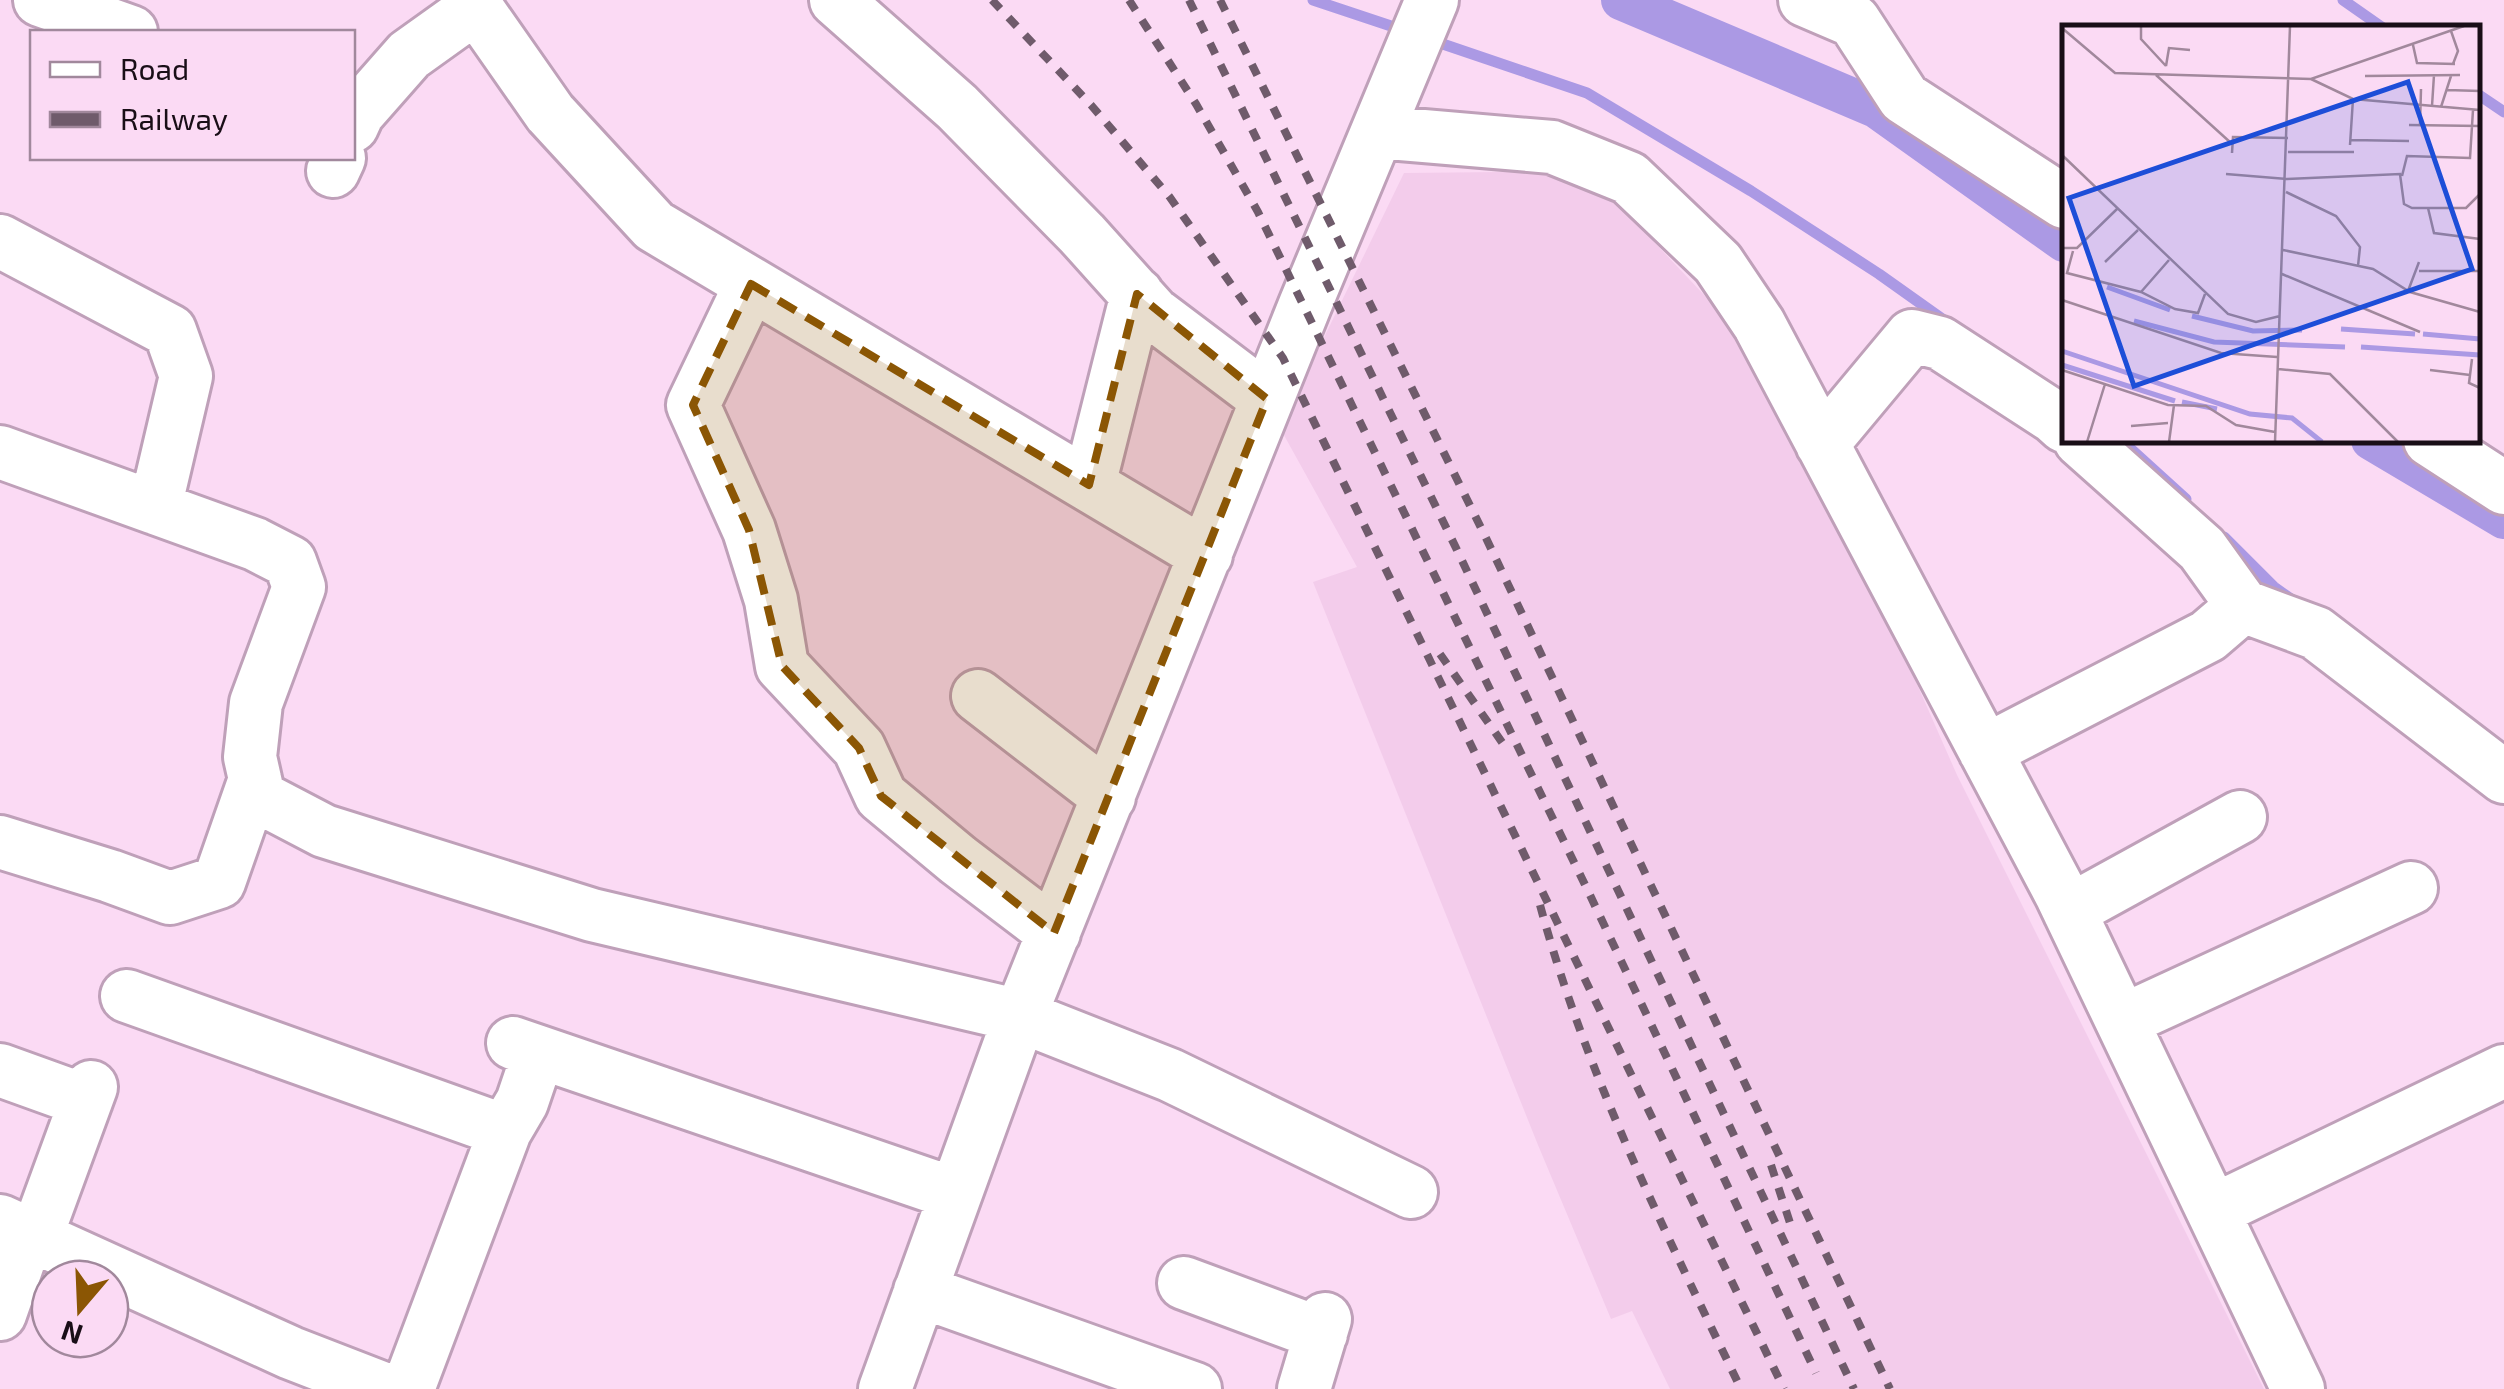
<svg xmlns="http://www.w3.org/2000/svg" width="2504" height="1389" viewBox="0 0 2504 1389" font-family="'Exo 2',sans-serif">
<style>
.built{fill:#f3cceb}
.lines{fill:none;stroke-linecap:round;stroke-linejoin:round}
.stream{stroke:#ab99e4;stroke-width:11}
.canal{stroke:#ab99e4;stroke-width:40}
.minor-casing{stroke:#bfa0b9;stroke-width:58}
.minor{stroke:#fff;stroke-width:52}
.rail{stroke:#6f5b6b;stroke-width:8;stroke-dasharray:12 12;stroke-linecap:butt}
.marked{fill:#8b5604;fill-opacity:0.2;stroke:#8b5604;stroke-width:8;stroke-dasharray:20 12;stroke-linejoin:round}
.inset-river{fill:none;stroke:#ab99e4;stroke-width:5}
.inset-road{fill:none;stroke:#a1889c;stroke-width:2.5}
.view{fill:#1d4ed8;fill-opacity:0.15;stroke:#1d4ed8;stroke-width:5}
.inset-edge{fill:none;stroke:#190e17;stroke-width:5}
</style>
<rect width="100%" height="100%" fill="#fbdaf4"/>
<!-- built -->
<path class="built" d="M1587,171l136,144 108,174 126,286 307,614h-594l-38,-78 -21,8 -73,-174 -225,-563 44,-15 -77,-139 124,-255z"/>
<g class="lines">
<!-- stream -->
<path class="stream" d="M1313,0l93,31
M2343,0l40,28
M1428,39l159,54 164,98 128,83 69,49
M2476,93l28,19
M2121,440l65,59
M2224,537l50,50 17,12"/>
<!-- canal -->
<path class="canal" d="M1621,0l255,108 188,134
M2371,440l133,79"/>
<defs>
<path id="minor" d="M40,0l91,32
M471,0l79,113 104,113 552,329
M836,0l121,107 125,127 71,79 114,86
M1805,0l49,21 50,77 160,104
M352,126l6,-13 51,-58 67,-48
M1377,132l175,15 77,31 89,85 41,61 302,570 237,495
M333,171l6,-13
M0,241l170,90 16,45 -31,132
M751,284l-58,121 56,125 22,70 11,66 77,82 22,48 77,64 96,73
M2080,440l122,109 41,57 73,27 188,144
M2430,440l74,48
M1822,444l90,-108 28,7 114,74 10,9
M0,452l255,92 35,18 9,25 -43,116 -6,54 9,40 65,34 268,84 428,101 150,59 241,117
M1089,485l48,-191
M978,696l131,101
M1985,751l223,-115 35,-30
M0,842l110,34 60,22 49,-16 36,-103
M2069,911l171,-94
M127,996l378,135
M2122,1021l289,-133
M513,1043l442,151
M0,1070l86,31
M2213,1211l291,-140
M0,1221l291,132 93,36
M36,1237l55,-150
M1184,1283l137,51
M920,1291l275,98
M0,1314l28,-80
M408,1389l97,-258 17,-29 17,-50
M885,1389l135,-373 285,-711 127,-305
M1304,1389l21,-70"/>
</defs>
<!-- minor casing -->
<use href="#minor" class="minor-casing"/>
<!-- minor -->
<use href="#minor" class="minor"/>
<!-- rail -->
<path class="rail" d="M992,0l99,105 78,91 114,162 501,1031
M1129,0l67,104 62,108 331,681 227,480
M1189,0l268,550 397,839
M1220,0l266,538 404,851
M1440,654l66,94
M1540,905c46,170 125,326 201,484
M1771,1165l22,67"/>
</g>
<!-- marked area -->
<path class="marked" d="M751,284l338,201 48,-191 130,105 -213,534 -173,-137 -22,-48 -77,-82 -33,-136 -56,-125z"/>
<!-- overview -->
<g transform="translate(2062 25)">
<rect width="418" height="418" fill="#fbdaf4"/>
<path class="inset-river" d="M45,262l63,23M130,291l61,15 49,-1M72,296l80,21 131,5M279,304l74,5M361,309l57,5M299,322l119,8M0,326l188,63 42,4 30,24M0,340l113,36M120,377l35,7"/>
<path class="inset-road" d="M79,1v13l25,27M0,3l53,45 196,6 153,-53M389,6l7,20 -5,13M351,20l4,18 38,1M104,41l3,-18 21,2M94,50l75,68M303,51l95,-1M249,54l42,20 127,11M385,65l33,1M370,81l2,-31M379,82l10,-31M347,100l71,1M358,100l1,-36M289,115l58,1M288,120l3,-46M226,127h66M170,128l1,-16 55,1M0,130l166,159 28,8 24,-6M164,149l61,5 113,-5 4,30 8,4h54l14,-14M340,151l5,-20 63,2 3,-48M224,167l50,24 24,31 -2,19M366,183l6,25 46,6M0,223h15l40,-39M221,225l90,19 37,23 70,20M11,226l-6,22 74,19 34,17 23,4 7,-19M43,237l33,-32M357,246h61M220,249l138,58M346,266l11,-29M79,267l28,-32M0,275l159,53 56,4M410,334l-3,24 11,5M216,344l52,5 68,68M0,345l106,35 38,1 30,19 39,7M368,345l40,5M69,401l37,-3M25,417l18,-58M107,417l5,-37M213,417l15,-416"/>
<path class="view" d="M346,57l64,187 -338,117 -65,-188z"/>
<rect width="418" height="418" class="inset-edge"/>
</g>
<!-- legend -->
<rect x="30" y="30" width="325" height="130" fill="#fbdaf4" stroke="#a1889c" stroke-width="2.5"/>
<rect x="50" y="62" width="50" height="15" fill="#ffffff" stroke="#a1889c" stroke-width="2.5"/>
<text x="120" y="80" font-size="30" fill="#190e17">Road</text>
<rect x="50" y="112" width="50" height="15" fill="#6f5b6b" stroke="#a1889c" stroke-width="2.5"/>
<text x="120" y="130" font-size="30" fill="#190e17">Railway</text>
<!-- north arrow -->
<g transform="translate(80 1309) rotate(199)"><circle r="48" fill="#fbdaf4" stroke="#a1889c" stroke-width="2.5"/>
<path d="M0-8L18 38L0 25L-18 38Z" fill="#8b5604"/>
<text y="-15" font-size="28" font-weight="bold" text-anchor="middle" fill="#190e17">N</text>
</g>
</svg>
